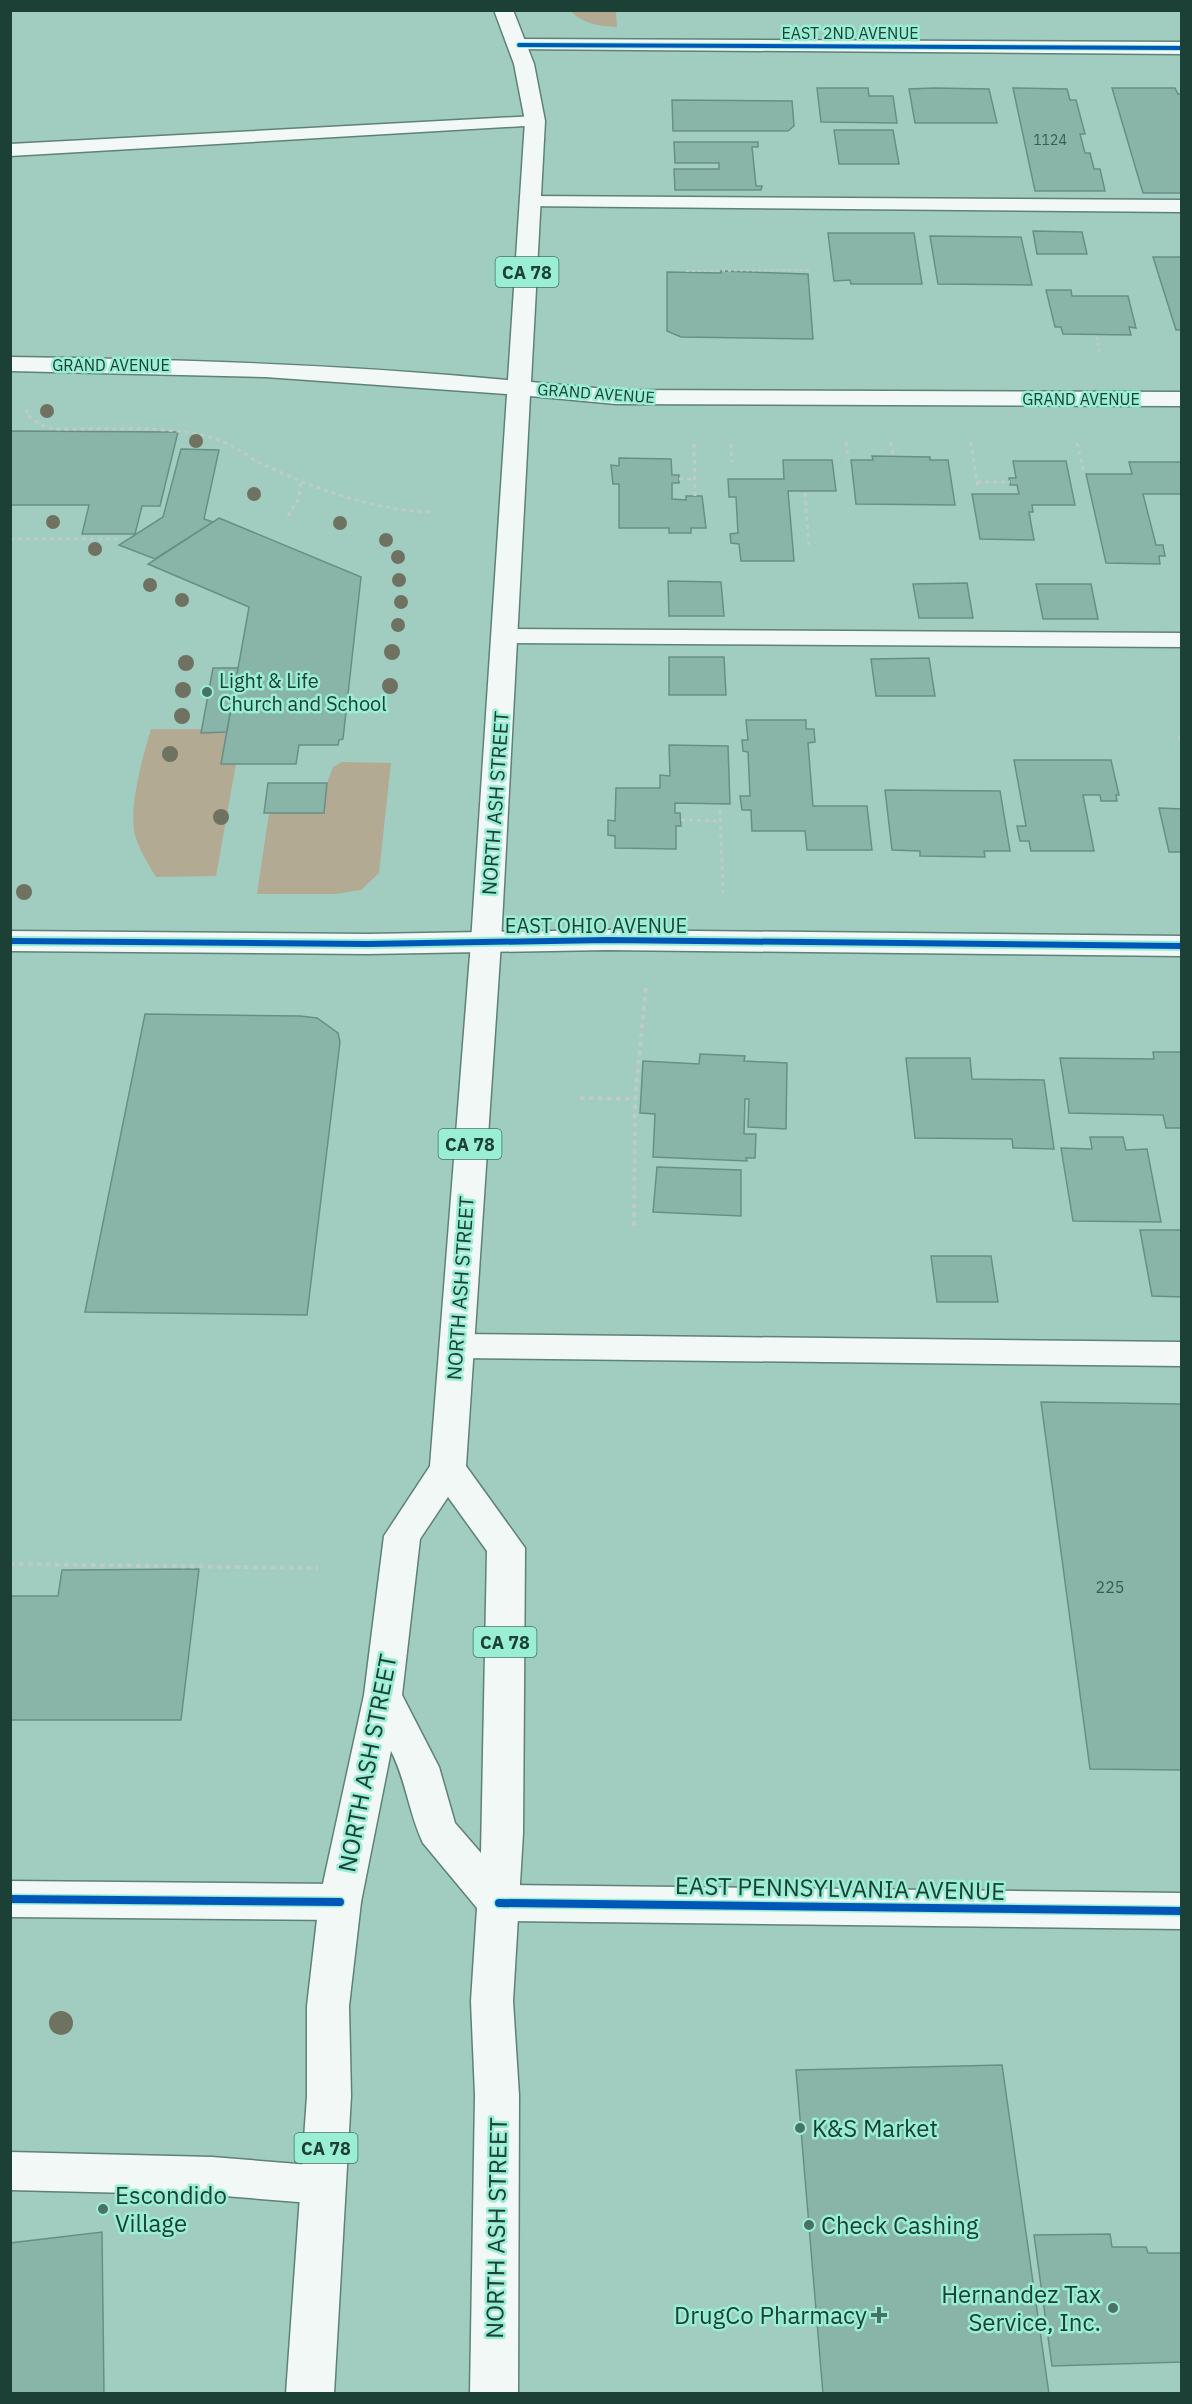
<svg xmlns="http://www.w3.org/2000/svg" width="1192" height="2404" viewBox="0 0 1192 2404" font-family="'IBM Plex Sans',sans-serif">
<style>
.green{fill:#b3aa93}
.building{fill:#89b4a8;stroke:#698f85;stroke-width:1.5}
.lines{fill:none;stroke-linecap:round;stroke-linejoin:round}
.lane-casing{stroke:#5f8177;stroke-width:3}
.street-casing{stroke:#5f8177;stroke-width:3}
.secondary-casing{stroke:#5f8177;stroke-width:3}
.primary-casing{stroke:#5f8177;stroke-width:3}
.path-far2{stroke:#becbc8;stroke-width:2;stroke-dasharray:3 3;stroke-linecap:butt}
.path-far1{stroke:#becbc8;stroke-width:3;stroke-dasharray:4 4;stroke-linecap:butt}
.path{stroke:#becbc8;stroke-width:4;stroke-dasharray:4.5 4.5;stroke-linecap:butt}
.lane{fill:#f1f8f6;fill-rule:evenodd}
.street{fill:#f1f8f6;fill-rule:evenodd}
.secondary{fill:#f1f8f6;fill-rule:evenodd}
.primary{fill:#f1f8f6;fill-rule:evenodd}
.cycleway-far2-casing{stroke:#99eed4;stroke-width:6}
.cycleway-far1-casing{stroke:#99eed4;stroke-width:10}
.cycleway-casing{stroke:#99eed4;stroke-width:11}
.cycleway-far2{stroke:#0057b8;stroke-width:4}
.cycleway-far1{stroke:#0057b8;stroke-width:6}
.cycleway{stroke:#0057b8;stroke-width:8}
.tree{fill:#6f7260}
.poi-dot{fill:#4a7166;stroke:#99eed4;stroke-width:2}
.labels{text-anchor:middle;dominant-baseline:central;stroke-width:5;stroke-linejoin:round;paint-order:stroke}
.far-number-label{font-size:14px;fill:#385e54}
.far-street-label{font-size:16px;fill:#1c4036;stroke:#99eed4}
.number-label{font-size:16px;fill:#385e54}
.shield{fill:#99eed4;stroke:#427465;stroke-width:1.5}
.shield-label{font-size:18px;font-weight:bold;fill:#1c4036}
.poi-label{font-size:20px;fill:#1c4036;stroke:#99eed4;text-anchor:start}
.street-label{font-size:20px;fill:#1c4036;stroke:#99eed4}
.near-street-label{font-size:24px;fill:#1c4036;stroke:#99eed4}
.near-poi-label{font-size:24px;fill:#1c4036;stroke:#99eed4;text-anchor:start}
</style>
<rect width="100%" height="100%" fill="#a0cdc0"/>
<!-- green -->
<path class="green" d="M571,11h45l1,16c-17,-1 -35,-3 -46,-16z
M151,729h50v4l26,-1 -6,32h15l-20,112 -60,1c-8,-13 -17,-28 -21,-42 -7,-27 8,-79 16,-106z
M342,762l49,1 -12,110 -18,17 -26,4h-78l12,-81h55l3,-30 6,-16z"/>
<!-- building -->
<path class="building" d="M817,88h51l1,8h24l4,27 -76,-1z
M934,88l55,1 8,34h-82l-6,-34z
M1013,88l54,1 3,11h6l9,34h-5l5,19h5l4,16h6l5,22h-70z
M1112,88h63l3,6h4v99h-39z
M672,100l120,1 2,25 -6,5h-115z
M834,130h59l6,34h-60z
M674,142h84v5h-6l4,39h6l-1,4h-86l-1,-21h45v-6h-44z
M1033,231l49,1 5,22h-50z
M828,233h86l8,51h-71l-1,-4 -16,1z
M930,236l91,1 11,48 -94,-1z
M1153,257h29v73h-6z
M721,271l87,3 5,65 -132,-2 -14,-6v-59l54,1z
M1046,290h25l1,6h56l8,32 -7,-1 2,8 -68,-1 -2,-7h-6z
M10,431l168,1 -18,74h-18l-7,28h-53l7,-29h-79z
M181,449l38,1 -15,69 9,3 -58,37 -36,-14 44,-28z
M872,456l58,1v3h18l7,45 -99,-1 -5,-44h22z
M619,458l52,1 1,16h7v8h-7v16l14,1v-4h16l4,32h-15v5h-22v-5h-50v-44h-6l-2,-19 8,1z
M783,460h49l4,31h-48l6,70h-53l-2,-17 -8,-1 -1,-9 8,-1 -2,-36h-7l-1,-18h56z
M1013,461h53l9,44h-43l1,7h-4l5,28 -54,-1 -8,-45h47l-2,-9h-7v-3l-1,-4h7z
M1129,462h53v32h-39l13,51h7l2,11h-6l1,8 -54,-1 -20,-89h46z
M219,518l142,59 -18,162 -4,1 -1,5h-39l-3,19h-75l28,-157 -101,-43z
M668,581l53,1 3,34h-55z
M967,583l6,35h-54l-6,-34z
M1036,584h55l7,35h-55z
M669,657h55l2,38h-57z
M929,658l6,38h-59l-5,-37z
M213,668h25l-11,64 -26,1z
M746,720h60v9h8l1,13 -7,1 5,63h54l5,44h-65l-2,-19h-53l-1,-21h-9l-2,-14h10l-2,-44 -5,-1 -1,-11h6z
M669,745l59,1 2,58 -55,-1v10h5l1,13h-5v23l-61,-1v-12l-7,-1v-15l7,1 1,-33h44v-13l10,1z
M1014,760h97l8,35h-3l1,6h-16l-1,-6h-17l11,56h-63l-2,-10h-9l-3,-15h9z
M268,783h59l-3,30h-60z
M885,790l115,1 10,60h-26l1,6 -65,-1v-5l-28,-1z
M1159,808l23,1v43h-13z
M145,1014l155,2 17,2 21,15 2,9 -33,273 -222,-3z
M1153,1052h29v76h-16l-3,-13 -94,-2 -9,-55 94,1z
M700,1054l45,2 -1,5 43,2 -1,66 -38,-2 1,-28h-4l-1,35h12l-1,24h-9l1,3 -94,-4 2,-43 -15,-1 3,-52 56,3z
M906,1058h64l2,21 72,1 10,69 -41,-1 -1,-9 -97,-1z
M1090,1137h33l3,13 21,-1 14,73 -88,-1 -12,-73 31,1z
M657,1167l84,3v46l-88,-4z
M1140,1230h42v67l-30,-1z
M931,1256h60l7,46h-61z
M1041,1402l141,2v366l-92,-1z
M199,1569l-18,151h-171v-124h48l4,-26z
M1002,2065l47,329h-226l-27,-324z
M102,2232l2,162h-94v-151z
M1110,2234l2,13h34l2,6h34v109l-130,4 -18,-131z"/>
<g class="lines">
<defs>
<path id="lane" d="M535,116l6,1 3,4 -3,4 -531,31v-12z
M530,196l652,4v12l-659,-6 -3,-4 3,-4z
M505,629l677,4v14l-677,-4 -8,-2 -4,-5 4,-5z
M456,1334l726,8v24l-726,-8 -11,-4 -5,-8 5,-8z
M10,2152l202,5 111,9 14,5 6,14 -6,14 -14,5 -111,-9 -202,-5z"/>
<path id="street" d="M519,39l663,3v12l-670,-5 -3,-4 3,-4z
M607,930l575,6v20l-575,-6 -239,4 -358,-3v-20l358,3z
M10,1881l330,3 15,5 6,13 -6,13 -15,5 -330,-3z
M499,1885l683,8v36l-683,-8 -15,-5 -6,-13 6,-13z"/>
<path id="secondary" d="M10,357c170,2 340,8 509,24l8,2 4,5 -4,5 -8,2 -254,-18 -255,-6z"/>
<path id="primary" d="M494,10h19l21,54 11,57 -14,261 85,8 566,2v14l-566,-2 -86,-8 -29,546 -35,524 59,82 -2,285 -10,168 6,94 -1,299h-48l5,-299 -4,-94 6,-93 -54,-65c-14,-29 -17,-63 -32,-92l-30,151 -12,104 2,90 -17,298h-48l21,-298v-90l12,-104 45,-207 20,-159 46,-70 41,-524 54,-821 -11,-57zM448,1497l39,54 -6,302 -26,-30 -16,-56 -37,-72 18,-156z"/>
</defs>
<!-- lane casing -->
<use href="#lane" class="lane-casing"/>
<!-- street casing -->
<use href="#street" class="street-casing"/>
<!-- secondary casing -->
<use href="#secondary" class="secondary-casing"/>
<!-- primary casing -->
<use href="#primary" class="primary-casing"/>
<!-- path-far2 -->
<path class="path-far2" d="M686,271l124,-1
M1097,337l3,18"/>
<!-- path-far1 -->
<path class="path-far1" d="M27,409l-1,5 15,11 12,4c48,1 119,-5 163,10 18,6 32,18 48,26 52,24 109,45 166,47
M846,442l2,17
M891,442l2,14
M971,442l7,47
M1077,443l7,29
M694,444l1,52
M731,444l1,18
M679,479h16
M977,482h33
M805,493l4,55
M288,516l11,-18 2,-18
M10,539h107
M1179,736l3,11
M720,810l3,83
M681,820l39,1"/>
<!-- path -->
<path class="path" d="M580,1098l55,1
M634,1226l1,-127 11,-112
M10,1564l308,4"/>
<!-- lane -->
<use href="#lane" class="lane"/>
<!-- street -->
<use href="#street" class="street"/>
<!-- secondary -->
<use href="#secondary" class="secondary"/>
<!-- primary -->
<use href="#primary" class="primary"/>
<defs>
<path id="cycleway-far2" d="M519,45l663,3"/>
<path id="cycleway-far1" d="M10,941l358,3 239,-4 575,6"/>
<path id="cycleway" d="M10,1899l330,3
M499,1903l683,8"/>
</defs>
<!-- cycleway-far2 casing -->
<use href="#cycleway-far2" class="cycleway-far2-casing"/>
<!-- cycleway-far1 casing -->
<use href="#cycleway-far1" class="cycleway-far1-casing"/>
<!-- cycleway casing -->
<use href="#cycleway" class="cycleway-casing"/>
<!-- cycleway-far2 -->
<use href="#cycleway-far2" class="cycleway-far2"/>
<!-- cycleway-far1 -->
<use href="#cycleway-far1" class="cycleway-far1"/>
<!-- cycleway -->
<use href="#cycleway" class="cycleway"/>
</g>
<!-- trees -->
<g class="tree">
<circle cx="47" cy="411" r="7"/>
<circle cx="196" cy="441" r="7"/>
<circle cx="254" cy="494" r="7"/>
<circle cx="53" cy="522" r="7"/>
<circle cx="340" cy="523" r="7"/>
<circle cx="386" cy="540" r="7"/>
<circle cx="95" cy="549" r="7"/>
<circle cx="398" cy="557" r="7"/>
<circle cx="399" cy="580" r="7"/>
<circle cx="150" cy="585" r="7"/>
<circle cx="182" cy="600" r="7"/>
<circle cx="401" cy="602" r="7"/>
<circle cx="398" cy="625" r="7"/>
<circle cx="392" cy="652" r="8"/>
<circle cx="186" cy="663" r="8"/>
<circle cx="390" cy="686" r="8"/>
<circle cx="183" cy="690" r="8"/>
<circle cx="182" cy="716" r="8"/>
<circle cx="170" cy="754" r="8"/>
<circle cx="221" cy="817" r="8"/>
<circle cx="24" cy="892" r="8"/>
<circle cx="61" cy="2023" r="12"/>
</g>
<!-- markers -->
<g class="poi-dot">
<circle cx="207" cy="692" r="6"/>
<circle cx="800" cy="2128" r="6"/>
<circle cx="103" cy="2209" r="6"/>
<circle cx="809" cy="2225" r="6"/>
<circle cx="1113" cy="2308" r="6"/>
<path d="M876 2306h6v6h6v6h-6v6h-6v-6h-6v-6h6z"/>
</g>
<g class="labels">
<!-- far-number labels -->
<g class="far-number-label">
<text x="1050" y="140">1124</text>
</g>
<!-- far-street labels -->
<g class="far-street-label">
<text x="850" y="33">EAST 2ND AVENUE</text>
<text x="111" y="365">GRAND AVENUE</text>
<text transform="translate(596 393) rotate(4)">GRAND AVENUE</text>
<text x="1081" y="399">GRAND AVENUE</text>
</g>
<!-- number labels -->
<g class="number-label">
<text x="1110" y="1587">225</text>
</g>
<!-- shield labels -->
<g class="shield">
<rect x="495.5" y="257" width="63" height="30" rx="4.5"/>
<rect x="438.5" y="1129" width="63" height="30" rx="4.5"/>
<rect x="473.5" y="1627" width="63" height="30" rx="4.5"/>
<rect x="294.5" y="2133" width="63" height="30" rx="4.5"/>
</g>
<g class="shield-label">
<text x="527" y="272">CA 78</text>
<text x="470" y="1144">CA 78</text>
<text x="505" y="1642">CA 78</text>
<text x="326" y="2148">CA 78</text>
</g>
<!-- poi labels -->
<g class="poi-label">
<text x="219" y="680">Light &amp; Life<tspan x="219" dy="23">Church and School</tspan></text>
</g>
<!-- street labels -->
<g class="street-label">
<text transform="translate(495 803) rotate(-86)">NORTH ASH STREET</text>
<text x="596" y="925">EAST OHIO AVENUE</text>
<text transform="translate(460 1288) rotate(-86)">NORTH ASH STREET</text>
</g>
<!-- near-street labels -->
<g class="near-street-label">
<text transform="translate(367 1763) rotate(-79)">NORTH ASH STREET</text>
<text transform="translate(840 1888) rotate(1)">EAST PENNSYLVANIA AVENUE</text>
<text transform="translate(496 2228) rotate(-89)">NORTH ASH STREET</text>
</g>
<!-- near-poi labels -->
<g class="near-poi-label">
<text x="812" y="2128">K&amp;S Market</text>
<text x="115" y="2195">Escondido<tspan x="115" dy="28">Village</tspan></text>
<text x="821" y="2225">Check Cashing</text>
<text x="1101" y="2294" text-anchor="end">Hernandez Tax<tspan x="1101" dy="28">Service, Inc.</tspan></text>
<text x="867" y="2315" text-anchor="end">DrugCo Pharmacy</text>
</g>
</g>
<!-- border -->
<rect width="1192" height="2404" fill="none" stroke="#1c4036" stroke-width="24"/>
</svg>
